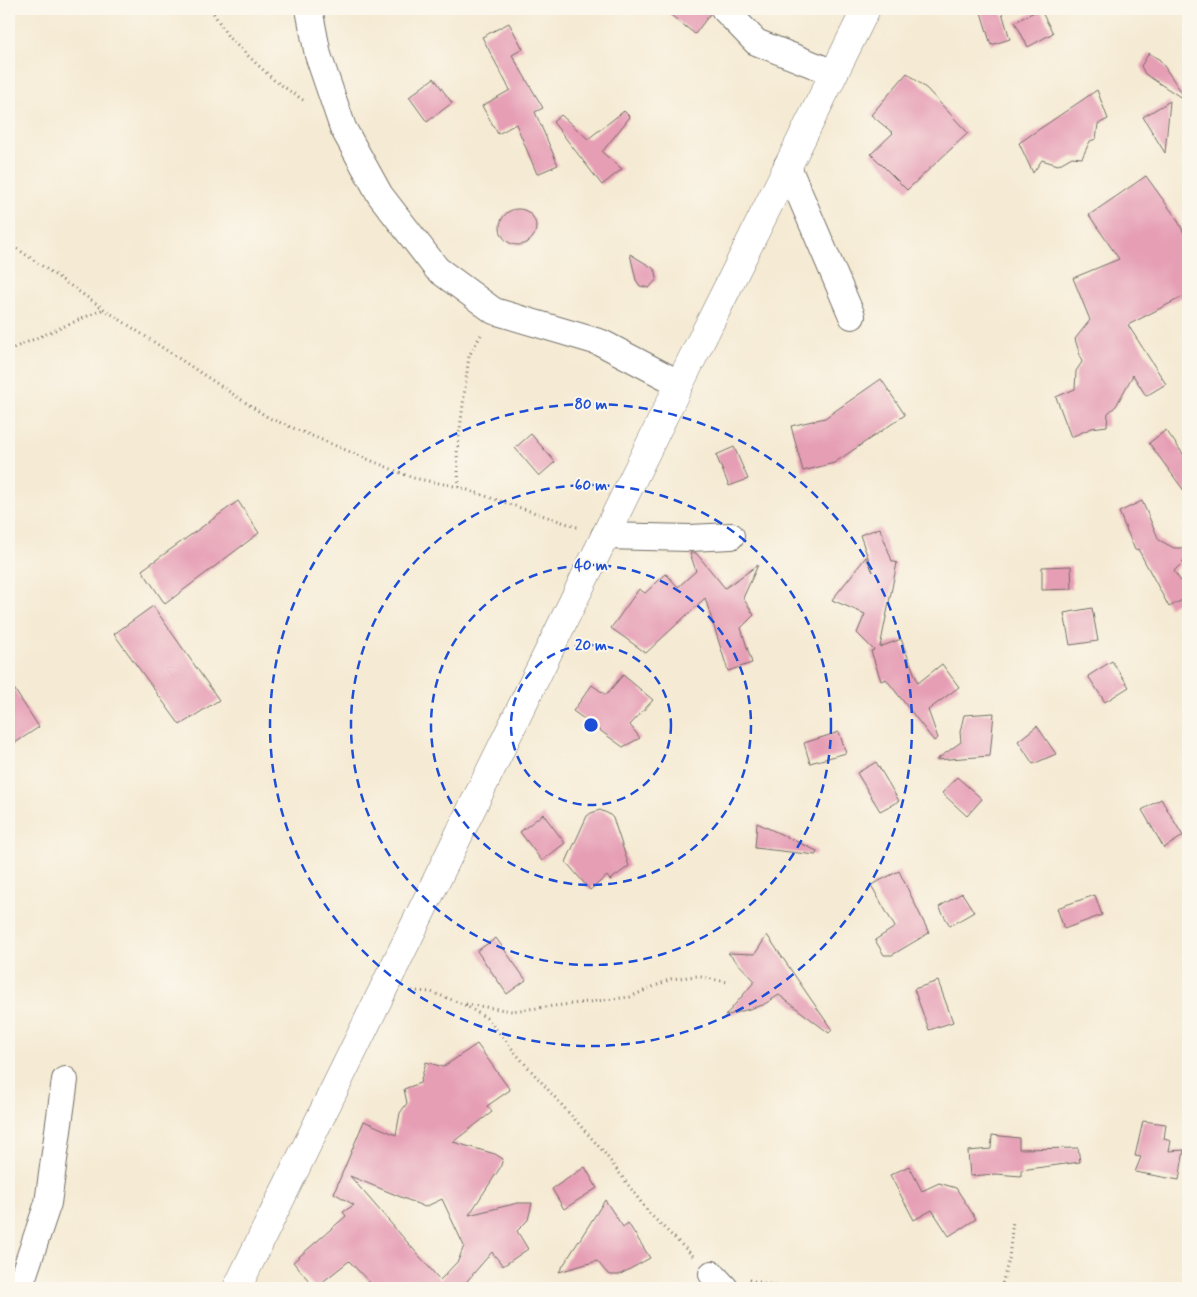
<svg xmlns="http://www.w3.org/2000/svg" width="1197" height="1297" viewBox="0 0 1197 1297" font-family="Mynerve,sans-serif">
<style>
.building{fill:#e69eb5;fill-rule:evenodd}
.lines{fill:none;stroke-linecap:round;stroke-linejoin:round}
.minor-casing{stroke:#726e66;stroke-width:28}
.secondary-casing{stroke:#726e66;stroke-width:29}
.path{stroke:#726e66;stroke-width:3;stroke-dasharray:1 4;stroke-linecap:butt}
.minor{stroke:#fff;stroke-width:26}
.secondary{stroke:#fff;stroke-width:28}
.ring{fill:none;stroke:#1d4ed8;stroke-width:2.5;stroke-dasharray:9 6}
.centre{fill:#1d4ed8;stroke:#fbf7ec;stroke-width:2.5}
.ring-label{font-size:15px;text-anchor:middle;font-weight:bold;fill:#1d4ed8;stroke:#fbf7ec;stroke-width:4;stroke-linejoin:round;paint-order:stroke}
</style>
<rect width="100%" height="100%" fill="#fbf7ec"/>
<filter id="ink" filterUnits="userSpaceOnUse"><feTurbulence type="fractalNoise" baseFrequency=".02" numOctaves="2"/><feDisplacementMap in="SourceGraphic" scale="10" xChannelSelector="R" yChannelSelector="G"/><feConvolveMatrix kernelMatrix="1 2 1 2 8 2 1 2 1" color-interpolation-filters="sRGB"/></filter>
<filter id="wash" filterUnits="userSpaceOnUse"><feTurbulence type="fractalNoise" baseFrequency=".0096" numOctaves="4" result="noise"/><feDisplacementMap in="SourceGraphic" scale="20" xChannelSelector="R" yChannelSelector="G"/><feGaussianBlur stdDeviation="1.12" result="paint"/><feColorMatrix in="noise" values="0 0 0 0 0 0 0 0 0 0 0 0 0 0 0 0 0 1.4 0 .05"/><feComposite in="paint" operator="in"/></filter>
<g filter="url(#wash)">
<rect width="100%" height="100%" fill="#f5ead3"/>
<g id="blocks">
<!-- building -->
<path class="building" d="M663,9h46l1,5 -15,20z
M980,9h21l9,30 -19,6z
M1040,9l13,24 -25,14 -13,-25z
M509,23l14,26 -11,6 31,53 -8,4 23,53 -21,9 -21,-50 -18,10 -16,-28 28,-16 -28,-53z
M1149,53l11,7 28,42 -43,-28 -4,-8z
M907,73l20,16 41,44 -61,57 -36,-36 22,-21 -22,-18z
M434,78l18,25 -25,19 -18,-25z
M1097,90l11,29 -10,5 -2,15 -6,2 -8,17 -10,-1 -14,8 -16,-5 -9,13 -14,-30z
M1170,101l-5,52 -22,-36z
M624,111l6,6 -28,35 20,17 -20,16 -49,-63 8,-7 27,24z
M1146,176l31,43 11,22v53l-60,31 38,59 -20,12 -13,-21 -17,31 -8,7 -1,13 -15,2 -21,9 -15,-40 19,-8 1,-18 6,-9 -7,-23 15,-19 -17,-42 46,-19 -30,-44z
M500 227a18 18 0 1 1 36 0a18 18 0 1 1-36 0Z
M630,254l23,14 3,4 1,7 -8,9 -9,-2 -4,-6z
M881,379l24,36 -71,48 -31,8 -12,-45 34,-8z
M1166,430l22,31v35l-39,-53z
M531,434l24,28 -16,14 -24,-28z
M734,447l14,32 -19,7 -13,-31z
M238,501l21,32 -94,71 -23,-34z
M1142,501l17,39 15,8h14v9l-14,14 14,21v5l-19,10 -31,-58 -3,1 -16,-38z
M880,528l12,33 5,2 -17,84 21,-8 17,44 24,-19 17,23 -31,23 10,28 -4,3 -48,-62 -5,2 -10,-30 3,-1 -17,-17 8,-19 -33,-14 34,-43 7,15 -13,-37z
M690,553h6l29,35 33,-23 -15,33 11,17 -13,13 11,35 -24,8 -23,-73 -59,55 -35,-25 28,-39 6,4 21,-19 12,13 18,-16z
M1071,566l1,23 -30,1v-23z
M153,606l66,94 -39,25 -66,-91z
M1092,608l6,33 -28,4 -6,-32z
M1112,661l17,26 -24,15 -17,-26z
M623,675l30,25 -23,25 10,13 -17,9 -50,-36 19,-26 14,10z
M9,681l30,46 -30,20z
M994,713l-4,43 -54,4 25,-18 -1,-10 4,-17z
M1037,726l19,28 -23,10 -15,-23z
M839,732l7,21 -36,10 -6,-20z
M876,762l23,39 -19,10 -23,-38z
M957,777l25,22 -15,17 -25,-23z
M1161,799l22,37 -19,12 -22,-38z
M600,810l9,4 4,4 16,48 -19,14 -3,-4 -17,14 -24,-28 21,-46 4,-3z
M543,814l22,29 -23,18 -22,-29z
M757,823l60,28 -1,4 -61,-7z
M899,871l30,62 -37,22h-8l-9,-15 20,-13 -24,-42z
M962,893l12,19 -24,14 -11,-19z
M1095,895l7,20 -38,14 -7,-21z
M767,935l65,95 -3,3 -50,-38 -16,10 -38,11 30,-35 -27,-28 27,1z
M496,938l30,42 -19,14 -30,-43z
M938,981l15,41 -24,8 -15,-41z
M477,1044l33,46 -23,16 5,6 -39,30 42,12 8,5 -3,9 -31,47 49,-12h14l-4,17 -11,11 11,18 -25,17 -11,-14 -31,36h-86l-26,-27 -34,27 -22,-26 53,-46 -3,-4 11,-7 -20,-12 30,-72 32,14 4,-22 7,-10 -3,-14 16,-6 6,-21 17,5zM350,1176l75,31 17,-8 22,47 -6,15 -18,19z
M1143,1121l23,3 -2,15 7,2 -2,10 15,-1 -5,30 -44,-8 6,-15 -6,-1z
M992,1135l27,3v11l59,-1 2,14 -59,8v6l-25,-2 -26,2 -2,-25 23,-2z
M909,1166l13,25 17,-8 17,5 20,31 -27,17 -17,-26 -18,10 -24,-45z
M585,1167l12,21 -33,21 -12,-20z
M605,1200l18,27 5,-4 22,35 -31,17h-8l-4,-2 -10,-12 -38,11z"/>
</g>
</g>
<g filter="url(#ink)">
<use href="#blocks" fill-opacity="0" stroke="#726e66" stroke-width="1"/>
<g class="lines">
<defs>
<path id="minor" d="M309,9l9,46 25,73 37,67 57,74 57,42 108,32 78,41
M724,9l32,33 78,31
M787,165l65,151
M604,536l86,2 41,-2
M712,1274l13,14
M17,1288l7,-14 24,-71 17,-123"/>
<path id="secondary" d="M237,1288c145,-301 293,-601 441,-901 63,-126 125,-253 188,-378"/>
</defs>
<!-- minor casing -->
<use href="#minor" class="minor-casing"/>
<!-- secondary casing -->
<use href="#secondary" class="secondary-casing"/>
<!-- path -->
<path class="path" d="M211,9l18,29 45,42 32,22
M9,243l95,66 165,109 144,60 46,9 121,41
M9,350l95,-41
M459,487l-2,-34 12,-97 13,-23
M412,991l19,1 32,12 25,15 30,37 85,95 46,62 44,43
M466,1004l46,7 118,-14 41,-18 26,-3 30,6
M749,1280l38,8
M1001,1288l8,-29 4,-39"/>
<!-- minor -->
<use href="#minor" class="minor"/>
<!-- secondary -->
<use href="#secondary" class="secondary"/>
</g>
</g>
<!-- distance rings -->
<g class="ring">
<circle cx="591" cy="725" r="80"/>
<circle cx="591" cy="725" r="160"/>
<circle cx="591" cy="725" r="240"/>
<circle cx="591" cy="725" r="321"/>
</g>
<circle cx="591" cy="725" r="8" class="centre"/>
<g class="ring-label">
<text x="591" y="409">80 m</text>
<text x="591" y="490">60 m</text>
<text x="591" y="570">40 m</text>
<text x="591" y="650">20 m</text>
</g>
<!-- margin -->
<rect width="1197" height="1297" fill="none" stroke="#fbf7ec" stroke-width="30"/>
</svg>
